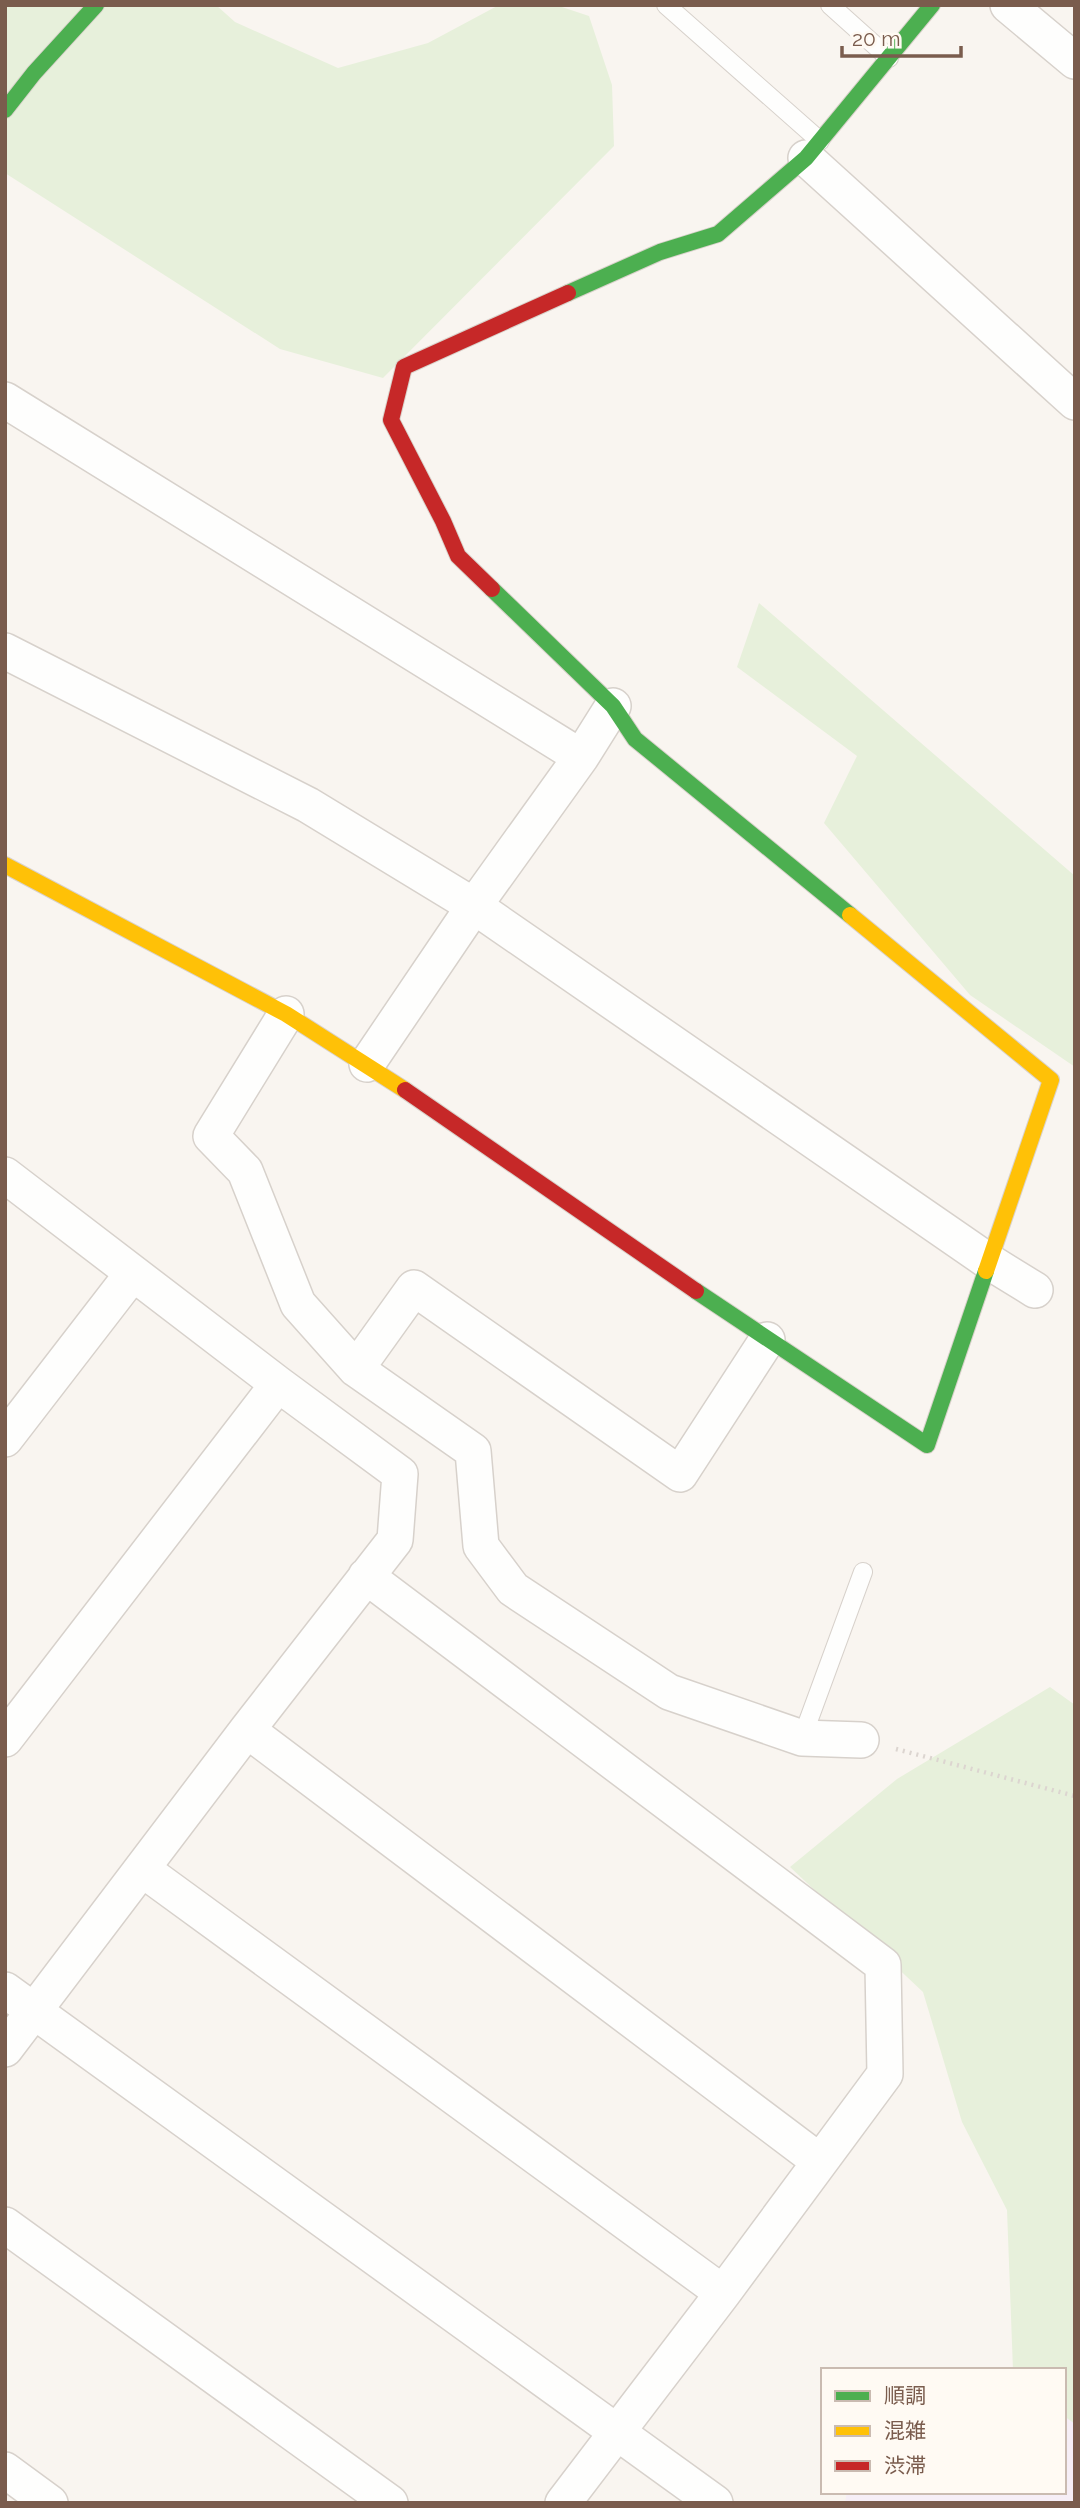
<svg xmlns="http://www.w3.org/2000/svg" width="1080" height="2508" viewBox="0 0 1080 2508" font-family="Raleway,'Noto Sans JP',sans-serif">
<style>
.education{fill:#f6eef6}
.green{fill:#e7f0db}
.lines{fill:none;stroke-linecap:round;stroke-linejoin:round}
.lane-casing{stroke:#d7d1cb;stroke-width:20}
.street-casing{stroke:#d7d1cb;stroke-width:38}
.fast-casing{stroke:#d9d2cb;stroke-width:18}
.slow-casing{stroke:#d9d2cb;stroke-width:18}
.jam-casing{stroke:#d9d2cb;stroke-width:18}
.path{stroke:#dcd5d0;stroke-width:4.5;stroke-dasharray:2 5;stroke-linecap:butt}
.lane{stroke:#fefefd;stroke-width:18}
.street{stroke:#fefefd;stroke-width:35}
.fast{stroke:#4caf50;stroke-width:16}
.slow{stroke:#ffc107;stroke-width:16}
.jam{stroke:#c62828;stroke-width:16}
</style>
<rect width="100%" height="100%" fill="#f9f5f0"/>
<!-- education -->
<path class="education" d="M1064,2393h11v110h-230l2,-11h217z"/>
<!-- green -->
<path class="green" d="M5,5h211l19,17 103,46 90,-25 71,-38h57l33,11 23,69 2,61 -231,232 -103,-29 -275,-176z
M759,603l316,273v191l-105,-72 -146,-172 33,-67 -120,-89z
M1050,1687l25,18v719l-11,-8v-46h-51l-6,-160 -45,-88 -39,-130 -133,-125 107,-88z"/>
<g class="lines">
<defs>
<path id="lane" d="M666,5l154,136
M830,5l59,53
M802,1738l61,-166"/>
<path id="street" d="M1008,5l67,56
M806,158l269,244
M5,400l576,357
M5,651l303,154 166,101 514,355 47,29
M286,1014l-75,122 34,35 53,133 58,65 117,82 8,95 32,43 156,103 133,46 59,2
M367,1064l107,-158 107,-149 32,-51
M5,1175l273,209 122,90 -5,66 -148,190 -242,319
M356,1369l58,-81 266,186 87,-134
M5,1439l128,-166
M366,1576l517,389 2,109 -162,219 -160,210
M247,1730l572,431
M5,1739l273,-355
M142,1869l581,424
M5,1990l710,513
M5,2225l385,278
M5,2470l45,33"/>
<path id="fast" d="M5,110l29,-37 62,-68
M568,293l92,-41 58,-18 88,-76 126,-153
M492,589l121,117 22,33 215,176
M696,1291l231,154 59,-174"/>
<path id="slow" d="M5,865l281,149 119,76
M850,915l201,165 -65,191"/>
<path id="jam" d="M492,589l-34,-33 -15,-35 -52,-101 13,-53 164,-74
M405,1090l291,201"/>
</defs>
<!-- lane casing -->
<use href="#lane" class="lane-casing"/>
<!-- street casing -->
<use href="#street" class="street-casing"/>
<!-- fast casing -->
<use href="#fast" class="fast-casing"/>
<!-- slow casing -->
<use href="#slow" class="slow-casing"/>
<!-- jam casing -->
<use href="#jam" class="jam-casing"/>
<!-- path -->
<path class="path" d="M896,1749l179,47"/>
<!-- lane -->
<use href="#lane" class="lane"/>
<!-- street -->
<use href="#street" class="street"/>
<!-- fast -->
<use href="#fast" class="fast"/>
<!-- slow -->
<use href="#slow" class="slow"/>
<!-- jam -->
<use href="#jam" class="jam"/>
</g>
<!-- border -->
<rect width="1080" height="2508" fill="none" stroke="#7a5c4d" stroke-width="14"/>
<!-- legend -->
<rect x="821" y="2368" width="245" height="126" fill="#fffaf3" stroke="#cabbb1" stroke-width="2"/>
<rect x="835" y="2391" width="35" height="10" fill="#4caf50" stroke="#cabbb1" stroke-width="2"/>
<text x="884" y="2403" font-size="21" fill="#7a5c4d">順調</text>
<rect x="835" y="2426" width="35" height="10" fill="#ffc107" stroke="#cabbb1" stroke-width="2"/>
<text x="884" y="2438" font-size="21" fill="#7a5c4d">混雑</text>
<rect x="835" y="2461" width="35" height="10" fill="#c62828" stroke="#cabbb1" stroke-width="2"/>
<text x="884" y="2473" font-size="21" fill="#7a5c4d">渋滞</text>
<!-- scale -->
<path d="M842 46v10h119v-10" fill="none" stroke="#7a5c4d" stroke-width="3.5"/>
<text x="852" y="46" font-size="21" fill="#7a5c4d" stroke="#fffaf3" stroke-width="5" paint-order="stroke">20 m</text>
</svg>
